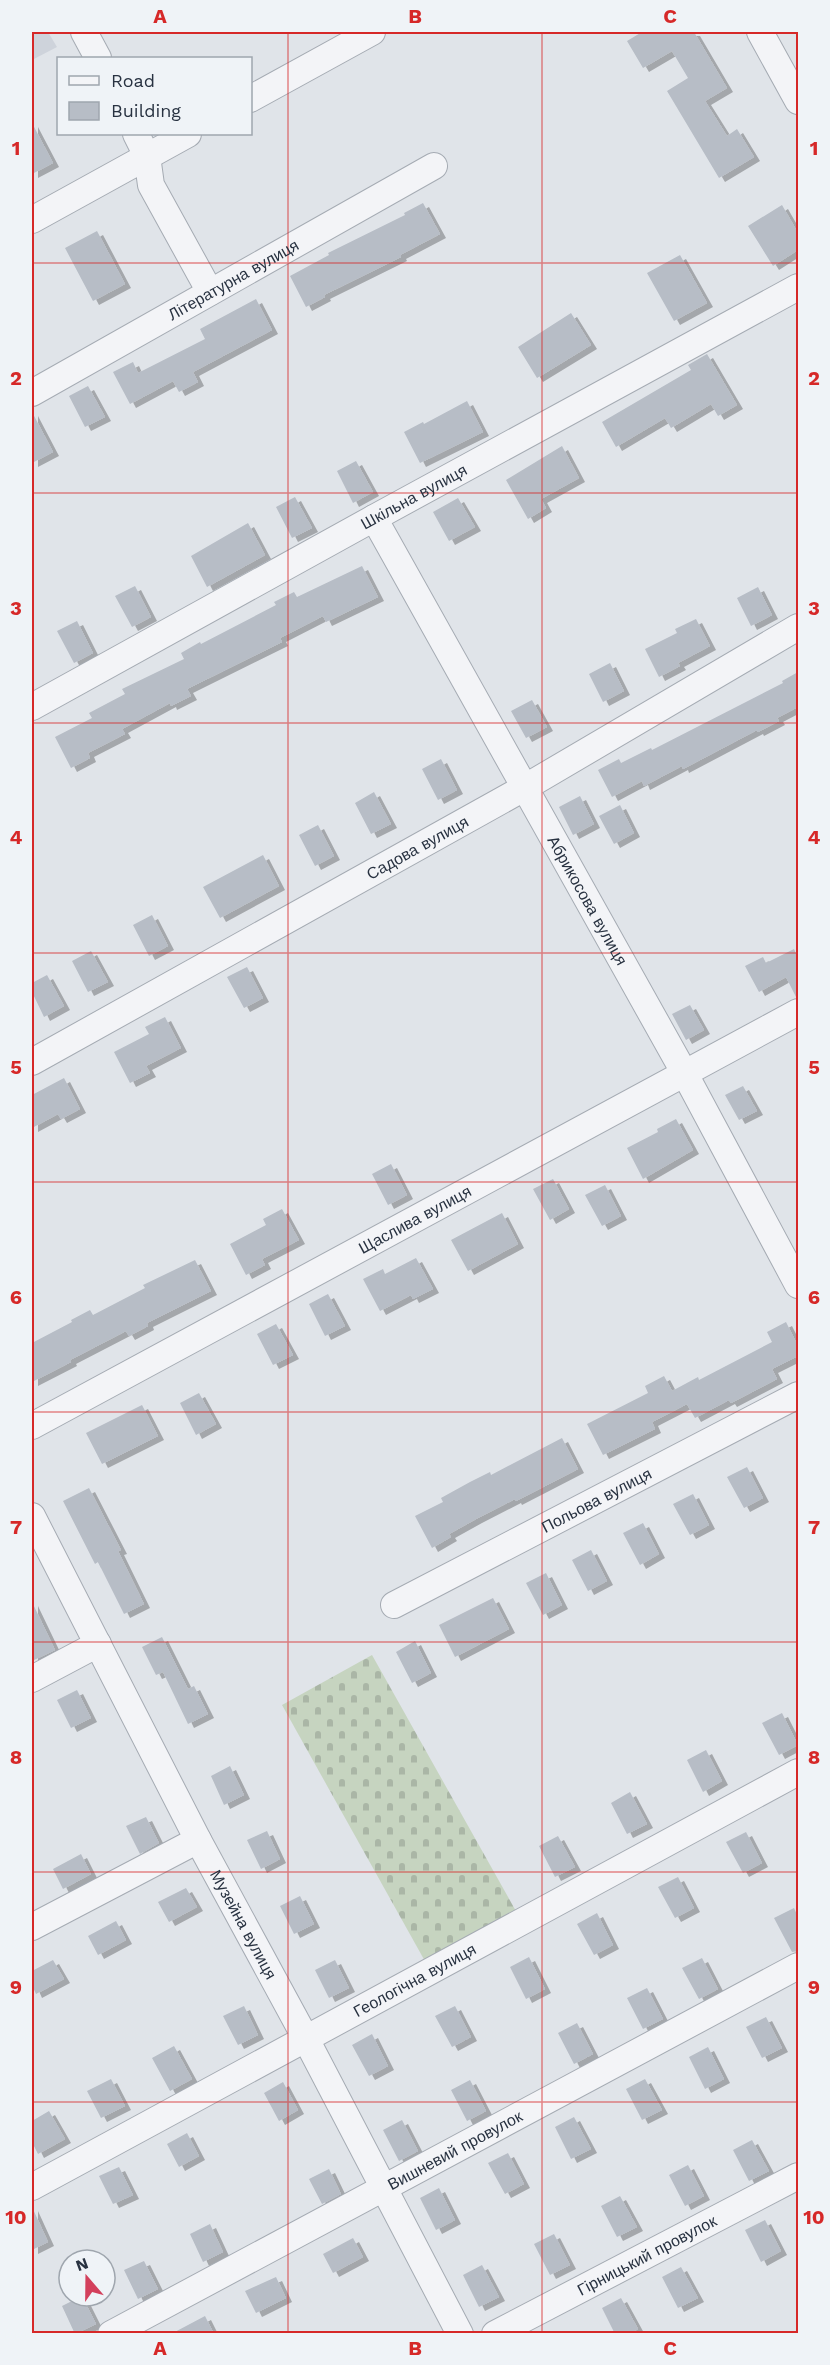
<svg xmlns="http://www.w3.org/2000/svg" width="830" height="2365" viewBox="0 0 830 2365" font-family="'Work Sans',sans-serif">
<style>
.built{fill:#ced3db}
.cemetery{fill:url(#cemetery-stones)}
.building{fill:#b7bdc6;filter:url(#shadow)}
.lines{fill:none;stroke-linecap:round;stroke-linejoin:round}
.minor-casing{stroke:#a5abb3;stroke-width:28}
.minor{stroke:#f3f4f7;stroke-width:26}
.grid{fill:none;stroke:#d62828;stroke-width:1.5;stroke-opacity:0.55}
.labels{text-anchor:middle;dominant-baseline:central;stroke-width:6;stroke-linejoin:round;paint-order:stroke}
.street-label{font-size:16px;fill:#283241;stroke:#eff3f7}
.neatline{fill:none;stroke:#d62828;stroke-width:2}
.grid-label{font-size:20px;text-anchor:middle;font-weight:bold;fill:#d62828}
</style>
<defs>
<pattern id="cemetery-stones" width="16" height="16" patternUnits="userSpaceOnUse" patternTransform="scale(1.5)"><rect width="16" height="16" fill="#c6d4c0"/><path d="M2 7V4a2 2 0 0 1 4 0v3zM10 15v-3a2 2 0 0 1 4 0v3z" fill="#aab6a6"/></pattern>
<filter id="shadow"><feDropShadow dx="6" dy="4" stdDeviation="0" flood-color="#0004"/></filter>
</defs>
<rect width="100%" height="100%" fill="#e0e4e9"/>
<!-- built -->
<path class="built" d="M32,32h16l9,15 -25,13z"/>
<!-- cemetery -->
<path class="cemetery" d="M372,1655l145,258 -91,50 -144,-258z"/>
<!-- building -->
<path class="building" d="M642,32h52l33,56 -22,13 22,35 10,-7 17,28 -35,21 -52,-87 21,-13 -16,-27 -29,17 -16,-27z
M32,123l21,40 -21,11z
M423,203l17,31 -40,21 1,2 -77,38 1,2 -19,10 -16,-31 39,-21 -1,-2 77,-38 -1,-2z
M782,205l16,28v17l-25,16 -25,-40z
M97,231l28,53 -32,17 -28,-53z
M680,255l27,48 -33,18 -27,-48z
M256,299l16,31 -79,42 5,10 -19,10 -6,-11 -43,23 -17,-32 20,-10 5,11 67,-34 -5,-10z
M571,313l20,32 -54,33 -19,-31z
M707,354l30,51 -19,11 -7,-12 -40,24 -6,-10 -49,29 -14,-25 89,-52 -3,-5z
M88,386l17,31 -20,10 -16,-31z
M467,401l16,31 -63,31 -16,-31 19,-10 1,2z
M32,412l21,40 -21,11z
M562,446l17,32 -38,21 5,9 -18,11 -22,-39z
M356,461l17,31 -20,11 -16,-32z
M295,497l17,31 -20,10 -16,-31z
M458,498l17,29 -26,14 -16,-29z
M248,523l17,32 -58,32 -16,-31z
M362,566l16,31 -52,25 -3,-6 -43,22 2,4 -95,47 4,7 -20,10 -1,-3 -48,26 3,5 -37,19 2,5 -19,10 -16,-31 37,-19 -3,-5 36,-19 -3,-5 62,-30 -3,-6 19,-11 1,2 75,-39 -2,-3 20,-10 3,5z
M135,586l16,31 -19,10 -17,-31z
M758,587l14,28 -21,11 -14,-28z
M696,619l14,27 -32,17 2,3 -21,11 -14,-28 32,-16 -2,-4z
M77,621l16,32 -19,10 -17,-32z
M610,663l14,28 -21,11 -14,-28z
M798,672v41l-2,-5 -19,10 2,3 -21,11 -1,-2 -74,39 -1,-3 -38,20 -2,-5 -30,16 -14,-27 21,-11 2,4 30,-15 1,2 131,-67 -1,-2z
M532,700l15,27 -21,11 -15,-27z
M441,759l16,31 -19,10 -16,-31z
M374,792l17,32 -20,10 -16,-31z
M580,796l14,28 -21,11 -14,-28z
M620,805l14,28 -20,11 -15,-28z
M318,825l16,31 -19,10 -16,-31z
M263,855l16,31 -59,32 -17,-31z
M152,915l16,31 -19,10 -16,-31z
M794,949l4,9v39h-2l-10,-20 -27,15 -14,-26 18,-9 3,6z
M91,951l17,31 -20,10 -16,-31z
M247,967l16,31 -19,10 -17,-31z
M47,975l17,31 -20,11 -12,-25v-9z
M690,1005l14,25 -18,10 -14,-26z
M165,1017l16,31 -35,18 4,7 -20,10 -16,-31 35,-18 -4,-7z
M64,1078l16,31 -19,10 -3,-5 -26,14v-33z
M743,1086l14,25 -18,9 -14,-25z
M676,1119l17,31 -50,29 -16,-31 31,-16 -1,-3z
M391,1164l16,31 -19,10 -16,-31z
M553,1179l16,30 -19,11 -17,-31z
M605,1185l16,31 -19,10 -17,-31z
M282,1209l17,31 -37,19 3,6 -19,10 -16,-31 36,-19 -3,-6z
M502,1213l16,31 -50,27 -17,-31z
M416,1258l17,31 -20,10 -2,-4 -31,16 -17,-32 20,-10 2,5z
M195,1260l16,31 -64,32 1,3 -19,10 -3,-5 -56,29 1,2 -39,20v-39l40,-21 -1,-2 19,-10 3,5 52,-27 -2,-3z
M328,1294l17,32 -20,10 -16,-32z
M786,1322l12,24v10l-26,13 5,10 -46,24 -2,-3 -34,18 -8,-14 -35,18 3,7 -52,26 -16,-31 61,-31 -3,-7 19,-10 8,15 26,-14 1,3 73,-38 -5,-10z
M276,1324l17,31 -20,10 -16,-31z
M199,1393l17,31 -20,11 -16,-32z
M142,1405l16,31 -56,28 -16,-31z
M562,1438l16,31 -62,32 -1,-2 -39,20 -27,15 2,3 -19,11 -17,-32 28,-14 -2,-4 29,-16 20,-10 1,3z
M747,1467l16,31 -19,10 -17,-31z
M89,1488l32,62 -3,1 26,53 -20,10 -26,-52 -3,2 -32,-63z
M693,1494l16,31 -19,10 -17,-31z
M643,1523l16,31 -19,11 -17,-32z
M591,1550l16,31 -19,10 -16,-31z
M546,1573l16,32 -19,10 -17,-32z
M493,1598l16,31 -54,28 -16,-32z
M32,1602l23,48 -23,11z
M162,1637l26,52 6,-3 14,28 -20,10 -25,-52 -7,3 -14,-28z
M415,1641l16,32 -19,10 -16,-31z
M77,1690l14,28 -20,10 -14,-28z
M782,1713l16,32 -19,10 -17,-32z
M706,1750l16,31 -19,11 -16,-32z
M230,1766l14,29 -20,10 -13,-29z
M630,1792l17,32 -20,10 -16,-31z
M146,1817l13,26 -19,11 -14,-28z
M267,1831l13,28 -19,10 -14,-29z
M746,1832l16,31 -19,10 -17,-31z
M558,1836l17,31 -20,10 -16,-31z
M81,1854l10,20 -28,15 -10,-20z
M678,1877l16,31 -19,10 -17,-31z
M186,1888l11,19 -28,15 -11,-20z
M300,1896l14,28 -20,10 -14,-28z
M794,1908l4,9v34l-6,1 -18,-34z
M597,1913l16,32 -19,10 -17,-31z
M116,1921l10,19 -28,15 -10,-19z
M529,1957l16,32 -19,10 -16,-32z
M702,1958l16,31 -19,10 -17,-31z
M53,1960l11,19 -28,15 -4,-9v-14z
M335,1960l14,28 -20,10 -14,-28z
M647,1988l16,31 -20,10 -16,-31z
M244,2006l14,29 -20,10 -15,-29z
M455,2006l16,31 -19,10 -17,-31z
M766,2017l16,31 -20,10 -16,-31z
M577,2023l16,31 -19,10 -16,-31z
M372,2034l16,32 -19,10 -17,-31z
M174,2046l18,33 -22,12 -18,-33z
M708,2047l16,32 -19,10 -16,-32z
M111,2079l14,27 -24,12 -14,-27z
M645,2079l17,31 -20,10 -16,-31z
M470,2080l16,31 -19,10 -16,-31z
M283,2082l15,28 -19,11 -15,-28z
M49,2111l16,28 -27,15 -6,-12v-21z
M574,2117l17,32 -20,10 -16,-32z
M402,2120l16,31 -19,10 -16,-31z
M187,2133l12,23 -20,11 -12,-23z
M752,2140l17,31 -20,10 -16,-31z
M508,2153l16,31 -19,10 -17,-31z
M688,2165l16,31 -19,10 -16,-31z
M119,2167l14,28 -20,9 -14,-28z
M329,2169l12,25 -19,10 -13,-25z
M439,2188l16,32 -19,10 -16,-32z
M620,2196l17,31 -20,10 -16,-31z
M32,2207l16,35 -16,8z
M765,2220l16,31 -20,11 -16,-32z
M210,2224l13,28 -20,10 -13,-28z
M554,2234l16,31 -20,10 -16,-31z
M353,2238l10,19 -30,16 -10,-19z
M144,2261l14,28 -20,10 -14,-29z
M482,2265l17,32 -20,10 -16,-32z
M681,2267l17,31 -20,10 -16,-31z
M276,2277l10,21 -30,15 -11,-22z
M82,2296l14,28 -21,10 -13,-28z
M621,2298l17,31 -9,5h-14l-13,-26z
M205,2316l9,18h-43z"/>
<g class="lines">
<defs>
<g id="minor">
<path d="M84,32l14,26"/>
<path d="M760,32l38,69"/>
<path d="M250,99l122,-67"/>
<path d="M136,134l11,22 4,29 59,107"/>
<path d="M32,220l156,-86"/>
<path id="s1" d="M32,393l402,-227"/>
<path id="s2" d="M374,518l311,556 113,211"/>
<path id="s3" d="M32,707l342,-189 424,-231"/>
<path id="s4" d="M32,1062l492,-274 274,-161"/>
<path id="s5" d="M32,1426l766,-414"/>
<path id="s6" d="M32,1516l166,324 108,199 154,295"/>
<path id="s7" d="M394,1605l404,-210"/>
<path d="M32,1679l66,-35"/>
<path d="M32,1927l166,-87"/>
<path id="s8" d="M32,2187l766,-415"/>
<path id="s9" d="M111,2334l687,-368"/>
<path id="s10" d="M495,2334l303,-158"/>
</g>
</defs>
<!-- minor casing -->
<use href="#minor" class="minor-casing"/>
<!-- minor -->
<use href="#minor" class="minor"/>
</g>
<!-- grid -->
<path class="grid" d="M288,32v2302M542,32v2302M32,263h766M32,493h766M32,723h766M32,953h766M32,1182h766M32,1412h766M32,1642h766M32,1872h766M32,2102h766"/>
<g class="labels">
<!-- street labels -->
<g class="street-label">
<text stroke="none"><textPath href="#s1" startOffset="231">Літературна вулиця</textPath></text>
<text stroke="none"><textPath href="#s3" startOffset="436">Шкільна вулиця</textPath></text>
<text stroke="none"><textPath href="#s4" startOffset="441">Садова вулиця</textPath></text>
<text stroke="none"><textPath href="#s2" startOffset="438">Абрикосова вулиця</textPath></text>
<text stroke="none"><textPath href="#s5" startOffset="435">Щаслива вулиця</textPath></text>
<text stroke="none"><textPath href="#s7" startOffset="228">Польова вулиця</textPath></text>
<text stroke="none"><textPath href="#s6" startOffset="460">Музейна вулиця</textPath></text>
<text stroke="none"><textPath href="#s8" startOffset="435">Геологічна вулиця</textPath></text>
<text stroke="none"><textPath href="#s9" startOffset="390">Вишневий провулок</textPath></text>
<text stroke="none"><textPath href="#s10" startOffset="171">Гірницький провулок</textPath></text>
</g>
</g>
<!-- border -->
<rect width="830" height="2365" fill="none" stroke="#eff3f7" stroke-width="66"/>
<!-- legend -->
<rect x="57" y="57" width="195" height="78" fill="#eff3f7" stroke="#9fa6ae" stroke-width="1.5"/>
<rect x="69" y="76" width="30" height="9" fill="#f3f4f7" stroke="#9fa6ae" stroke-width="1.5"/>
<text x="111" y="87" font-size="18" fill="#283241">Road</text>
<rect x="69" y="102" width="30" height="18" fill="#b7bdc6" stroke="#9fa6ae" stroke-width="1.5"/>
<text x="111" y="117" font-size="18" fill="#283241">Building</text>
<!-- north arrow -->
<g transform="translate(87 2278) rotate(340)"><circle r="28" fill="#eff3f7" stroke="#9fa6ae" stroke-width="1.5"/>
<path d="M0-4.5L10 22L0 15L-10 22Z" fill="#d3405c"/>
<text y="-9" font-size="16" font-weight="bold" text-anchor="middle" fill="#283241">N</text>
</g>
<rect x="33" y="33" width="764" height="2299" class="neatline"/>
<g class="grid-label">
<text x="160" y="23">A</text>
<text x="415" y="23">B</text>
<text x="670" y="23">C</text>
<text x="16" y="155">1</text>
<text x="814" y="155">1</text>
<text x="16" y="385">2</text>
<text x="814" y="385">2</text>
<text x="16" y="615">3</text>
<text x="814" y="615">3</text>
<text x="16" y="844">4</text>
<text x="814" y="844">4</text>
<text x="16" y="1074">5</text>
<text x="814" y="1074">5</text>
<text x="16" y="1304">6</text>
<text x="814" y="1304">6</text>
<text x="16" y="1534">7</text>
<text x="814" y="1534">7</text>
<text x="16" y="1764">8</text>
<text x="814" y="1764">8</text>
<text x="16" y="1994">9</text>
<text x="814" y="1994">9</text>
<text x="16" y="2224">10</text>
<text x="814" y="2224">10</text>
<text x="160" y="2355">A</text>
<text x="415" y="2355">B</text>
<text x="670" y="2355">C</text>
</g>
</svg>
